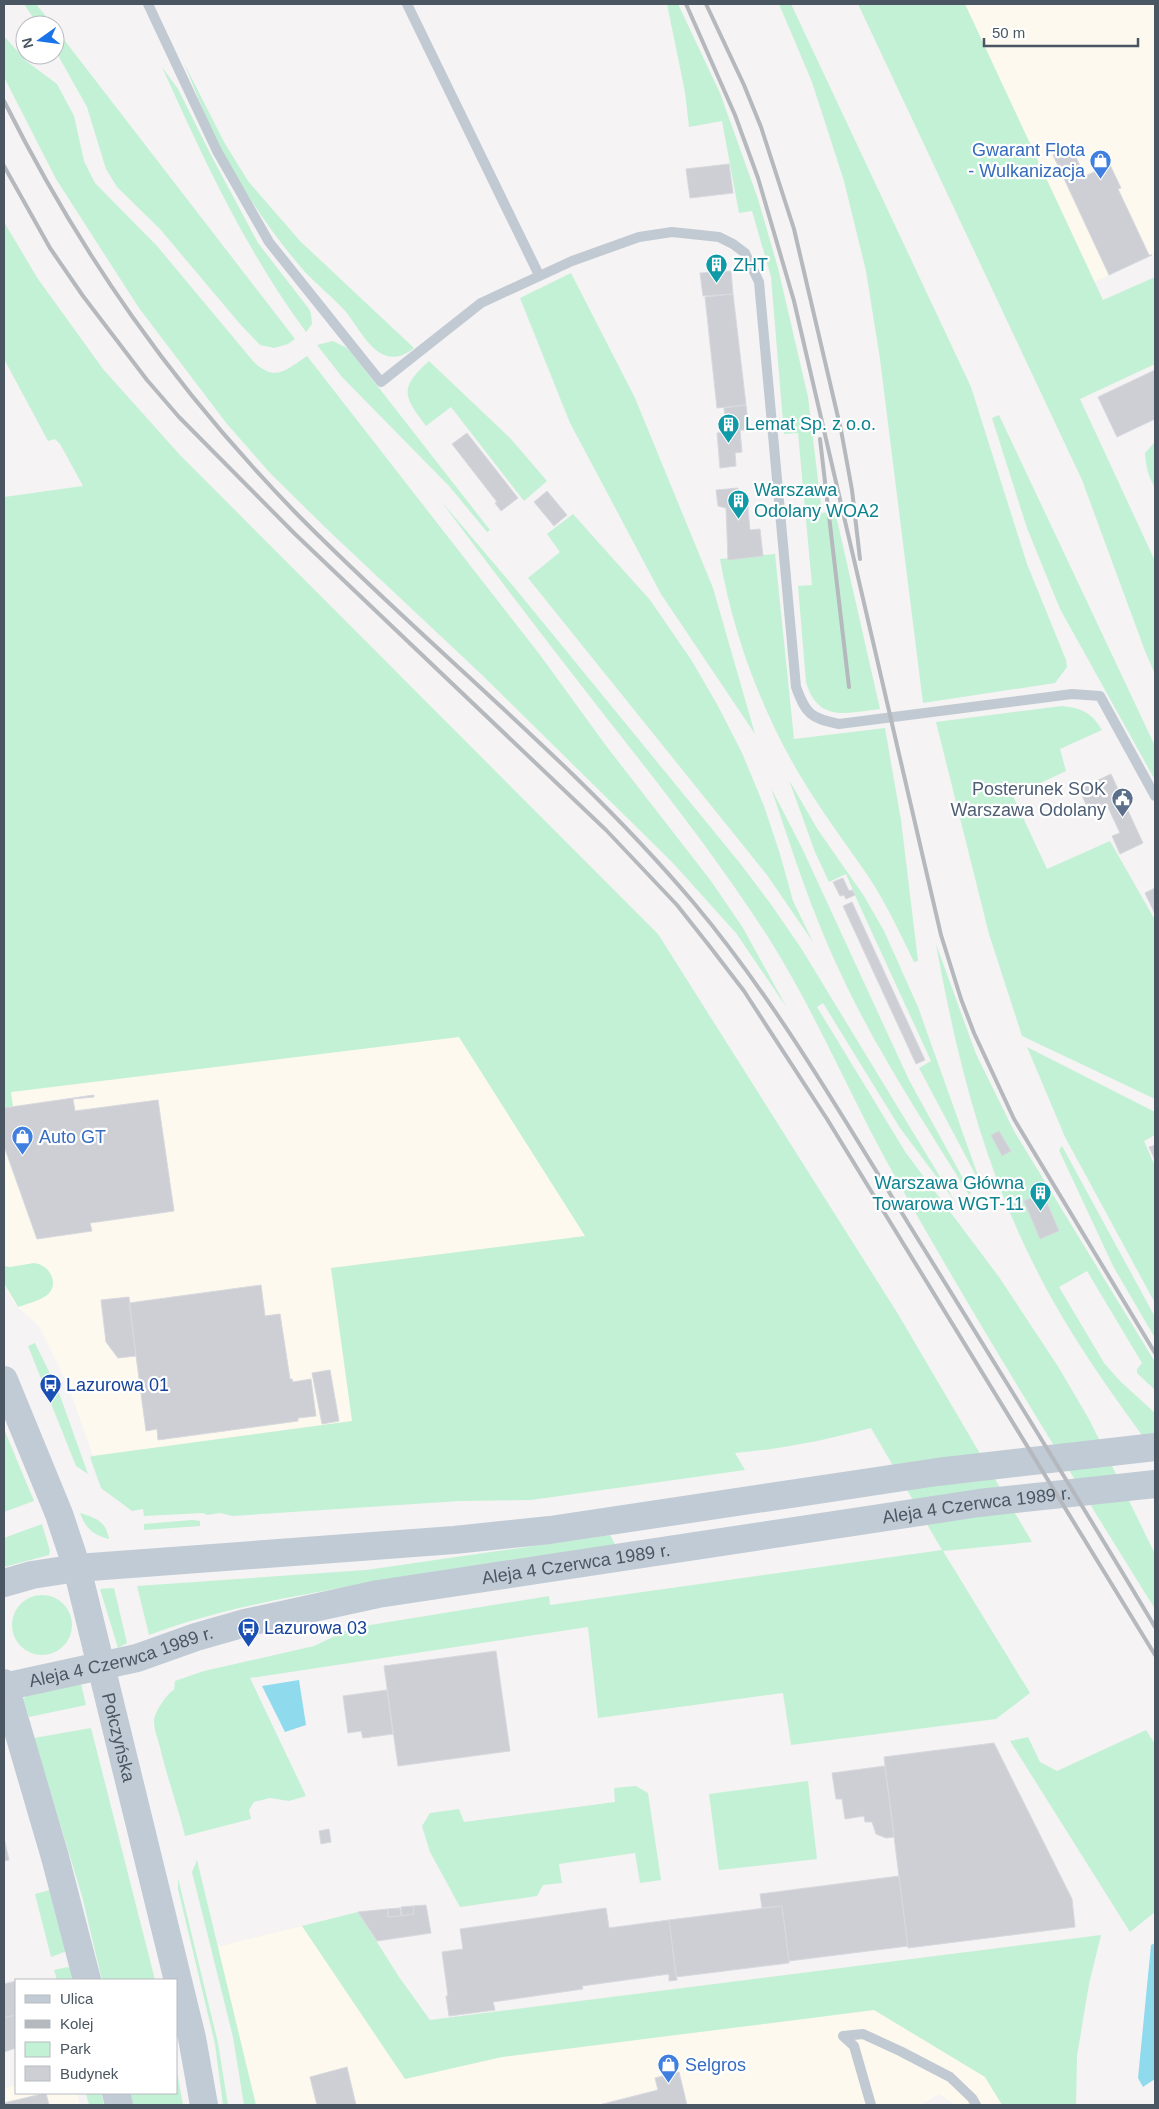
<svg xmlns="http://www.w3.org/2000/svg" width="1159" height="2109" viewBox="0 0 1159 2109" font-family="Arial,sans-serif">
<style>
.commercial{fill:#fdf9ef}
.green{fill:#c3f1d5}
.water{fill:#90daee}
.building{fill:#cdcfd5;stroke:#d7d9de}
.lines{fill:none;stroke-linecap:round;stroke-linejoin:round}
.service{stroke:#c1cad2;stroke-width:10}
.secondary{stroke:#c1cbd6;stroke-width:28}
.rail{stroke:#b5b8bd;stroke-width:4}
.labels{text-anchor:middle;dominant-baseline:central;stroke-width:4.5;stroke-linejoin:round;paint-order:stroke}
.shop-label{font-size:18px;fill:#366cbe;stroke:#fff;text-anchor:start}
.culture-label{font-size:18px;fill:#0d838f;stroke:#fff;text-anchor:start}
.service-label{font-size:18px;fill:#4e5e75;stroke:#fff;text-anchor:end}
.transit-label{font-size:18px;fill:#164399;stroke:#fff;text-anchor:start}
.street-label{font-size:18px;fill:#4a5661;stroke:#fff}
</style>
<rect width="100%" height="100%" fill="#f5f3f3"/>
<!-- commercial -->
<path class="commercial" d="M965,4h190v250l-61,28z
M459,1037l127,199 -255,32 22,153 -260,35 -25,-71 -29,-59 -24,-21 -11,-22v-190z
M302,1926l103,153 97,-22 372,-47 111,67 17,28h-47l-16,-11 -18,11h-665l-39,-158z
M16,2085v8h61l3,12h-76v-17z"/>
<!-- green -->
<path class="green" d="M24,4h12l17,21h-15z
M667,4h11l42,89 38,106 20,69 30,129 14,116 13,-2 45,198c-33,4 -62,14 -74,-27l-8,-96 14,-1 -14,-152 -14,1 -13,-157 -19,-66 -13,2 -17,-92 -33,6 -4,-35z
M779,4h12l180,383 56,177 39,96 1,7 -12,16 -132,20 -43,-344 -14,-88 -22,-90 -32,-99z
M858,4h107l138,296 52,-23v87l-75,35 75,162v113l-10,-23 -63,-171z
M55,28l240,311 -7,5 -14,4 -14,-3 -20,-21 -80,-95 -43,-42 -11,-18 -19,-62 -32,-57z
M4,36l22,25 31,23 17,32 10,45 11,22 62,63 96,115c22,22 33,9 54,-5l233,299 67,92 104,134 32,47 44,80 -51,-75 -64,-71 -191,-188 -151,-142 -59,-58 -44,-50 -88,-116 -83,-129 -52,-102z
M184,63l40,79 24,39 52,60 114,107c-34,27 -51,-15 -68,-36 -13,-15 -28,-26 -41,-40 -29,-33 -55,-71 -76,-108 -18,-32 -31,-67 -45,-101z
M162,67l16,22 34,68 46,86 51,66 2,5 1,10 -6,8c-61,-83 -102,-172 -144,-265z
M4,222l34,57 65,90 76,85 479,480 240,380 134,228 -89,9 87,142 -34,26 -205,26 -8,-52 -185,25 -10,-91 -338,51 56,118 -17,5 -19,-3 -16,4 -5,8 2,9 -66,17c-7,-30 -18,-58 -25,-89 -2,-7 -6,-18 -6,-26 0,-8 13,-28 20,-31l1,-9 29,-10 110,-25 38,-18 197,-32 1,9 392,-55 -71,-122c-45,12 -89,21 -136,25l10,17 -214,30 -71,1 -227,15 -13,-3 -13,2 -4,-2 -59,3 -1,-7 -11,2 -31,-23 -11,-31 3,-1 259,-35 -21,-153 254,-32 -126,-199 -448,55 2,14 -9,2v-611l79,-11 -23,-42 -5,-5 -7,2 -44,-82z
M571,273l64,125 78,190 42,146 -94,-140 -91,-171 -50,-125z
M333,341l14,7 7,8 136,174 -3,2 -38,-46 -107,-109 -25,-32z
M429,361l82,78 36,42 -23,20 -73,-94 -25,19c-23,-30 -27,-38 3,-65z
M999,415l156,331v34l-95,-171 -33,-81 -35,-110z
M1155,442v46c-7,-12 -9,-22 -10,-35z
M441,501l73,86 225,275 31,41 31,45 155,255 -56,-75 -77,-125 -6,4 89,146 93,124 60,91 31,53 65,133v55c-90,-145 -180,-289 -263,-438 -43,-77 -77,-160 -124,-234 -52,-81 -111,-155 -170,-230 -53,-68 -105,-136 -157,-206z
M573,514l77,86 42,61 26,45 24,47 22,53 16,48 13,47 20,41 -46,-67 -239,-297 32,-26 -13,-18z
M775,554l19,185 91,-11 16,92 17,141 -4,1c-14,-29 -28,-59 -46,-86 -24,-35 -49,-68 -70,-104 -38,-65 -65,-139 -78,-213z
M1062,706c20,2 30,7 40,24l-42,19 6,22 -53,25 34,73 63,-28 45,79v179l-133,-63 -33,-102 -53,-212z
M789,780l29,50 46,66 20,35 34,76 64,180 -63,-119 12,-7 -73,-159 -12,-28 -17,8 -14,-30z
M771,788l31,60 107,232 62,113 -2,2c-45,-73 -93,-145 -129,-223 -28,-59 -48,-122 -69,-184z
M936,944l40,110 38,77 141,231v28l-18,-17v-4l5,-6 -55,-92 -28,16 45,76 16,18 35,32v40c-44,-60 -88,-121 -121,-188 -51,-101 -78,-210 -98,-321z
M1027,1047l128,65v23l-11,6 11,25v137l-90,-166z
M1062,1146l93,171v21l-42,-72 -54,-116z
M34,1263c18,2 27,25 10,34 -8,5 -18,7 -26,10l-14,-24v-17l6,1z
M35,1343l23,47 30,84 -12,-8 -48,-120z
M4,1429l30,72 -30,11z
M80,1513c16,5 26,8 29,26 -16,-4 -23,-10 -29,-26z
M192,1520l8,1v5l-56,4v-6z
M42,1524l8,27 -1,4 -45,12v-29z
M610,1535l6,11c-91,12 -181,24 -271,41 -67,12 -132,24 -196,48l-12,-49 229,-16z
M114,1588l13,55 -9,5 -18,-59z
M12 1625a30 30 0 1 1 60 0a30 30 0 1 1-60 0Z
M81,1684l5,21 -57,12 -6,-18 4,-3z
M91,1728l64,252h-53l-20,-84 -48,-158z
M1146,1730l9,14v168l-25,20 -120,-191 18,-4 12,25 17,9z
M808,1781l9,78 -98,11 -10,-76z
M636,1786l12,7 13,87 -21,3 -5,-30 -76,11 3,19 -19,2 -6,11 -77,11 -30,-55 -8,-26 8,-13 29,-4 5,13 151,-20 -1,-14z
M197,1860l59,245h-12l-11,-68 -41,-165z
M178,1878l40,165 10,62h-5l-8,-61 -37,-155z
M50,1890l17,61 -16,6 -16,-63z
M358,1912l41,65 31,43 671,-85 -12,49 -12,72 -1,49h-74l-17,-28 -111,-67 -372,47 -97,22 -103,-153z
M68,1967l2,1 4,12h-17l-3,-10z
M176,2066l7,39h-50l-3,-12h46z
M86,2093h15l3,12h-15z"/>
<!-- water -->
<path class="water" d="M299,1680l7,45 -21,7 -23,-46z
M1155,1943v136l-12,8 -5,-9 13,-133z"/>
<!-- building -->
<path class="building" d="M1071,147l14,29 25,-11 11,23 -3,1 31,66h3l-43,20 -56,-120z
M729,164l4,29 -43,5 -4,-29z
M731,271l2,23 -30,2 -3,-23z
M733,294l13,111 -29,3 -12,-111z
M1155,370v49l-38,18 -19,-40z
M746,405l3,25h-9l2,22 -7,1 1,13 -16,2 -3,-35 9,-1 -2,-24z
M467,433l51,65 -17,13 -6,-8 2,-1 -45,-58z
M738,488l1,11 8,-1 3,32 10,-1 3,27 -35,4 -2,-52 -8,-2 -2,-16z
M547,491l20,24 -13,11 -20,-24z
M1111,774l32,69 -23,11 -8,-18 8,-3 -14,-30 -17,8 -10,-22z
M843,878l6,13 3,-1 3,5 -9,4 -2,-4 -4,1 -7,-14z
M1155,888v26l-10,-21z
M852,902l73,158 -9,4 -73,-158z
M94,1095v2l-21,2 2,12 83,-11 16,111 -84,12 2,8 -55,8 -33,-93v-38z
M999,1131l12,20 -9,5 -11,-21z
M1155,1145v15l-6,-13z
M1043,1193l16,38 -19,8 -16,-38z
M261,1285l4,31 15,-2 10,65h2l1,3 18,-3 5,37 -18,2v3l-140,19 -1,-11 -11,2 -17,-128z
M129,1297l7,59 -18,2 -12,-16 -5,-42z
M330,1370l9,51 -17,3 -10,-51z
M496,1651l14,100 -112,15 -14,-100z
M387,1690l6,44 -30,4 -2,-7 -13,2 -5,-37z
M994,1743l78,156 3,28 -167,21 -24,-191z
M885,1766l9,71 -8,1 -10,-4 -4,-12h-7l-1,-6 -19,3 -3,-20h-6l-4,-26z
M329,1829l2,13 -10,2 -2,-13z
M4,1838l5,22 -5,1z
M899,1876l9,70 -119,15 -7,-55 -20,2 -2,-14z
M426,1905l5,28 -54,8 -19,-29 30,-3v8l26,-3 -1,-8z
M413,1906l1,8 -12,2 -1,-9z
M782,1906l7,57 -113,14 -7,-57z
M400,1908l1,8 -13,1v-8z
M606,1908l3,20 60,-8 8,60 -8,1v-7l-87,12 1,3 -90,13 2,8 -46,6 -3,-20h2l-6,-44 21,-3 -3,-20z
M16,1981v34l-12,3v-34z
M16,2015v33l-12,4v-34z
M347,2067l9,38h-39l-7,-28z
M679,2072l8,33h-88l59,-15 -3,-12z
M46,2093l3,12h-45v-2z"/>
<g class="lines">
<!-- service -->
<path class="service" d="M148,4l69,147 52,91 112,140 100,-79 91,-42 67,-24 33,-5 47,5 14,7 12,9 14,29 37,405c10,27 14,31 43,37l233,-30 28,2 55,100
M407,4l132,271
M843,2036l20,-2 37,17 50,26 22,21 4,7
M843,2036l11,10 17,59"/>
<!-- secondary -->
<g class="secondary">
<path id="s1" d="M4,1380l55,134 18,54 115,470 12,67"/>
<path d="M4,1583l28,-8 45,-7 377,-28 96,-10 387,-58 218,-25"/>
<path d="M4,1683l51,174 32,123"/>
<path id="s2" d="M4,1687l133,-29 59,-21 49,-14 133,-29 601,-91 176,-19"/>
<path d="M116,2093l3,12"/>
</g>
<!-- rail -->
<path class="rail" d="M686,4l49,111 23,63 36,123 147,634 20,64 13,34 40,86 141,234
M706,4l38,81 17,42 33,102 47,201 11,60 8,69
M4,101c77,154 169,285 289,409 130,133 279,249 400,392 83,99 147,211 215,321 83,134 166,268 247,404
M4,166l46,82 33,48 64,84 32,37 116,117 311,296 71,75 34,43 33,43 83,128 328,536
M820,439l29,248"/>
</g>
<!-- icons -->
<defs>
<symbol id="shop-pin" viewBox="-11 -11 22 30"><path d="M0 17L-7.5 6A9.5 9.5 0 1 1 7.5 6Z" fill="#3f7fe0" stroke="#fff"/><path d="M-5-2.5h2.3a2.7 3.5 0 0 1 5.4 0H5L5.5 6h-11ZM-1.5-2.5h3a1.5 2.3 0 0 0-3 0Z" fill="#fff"/></symbol>
<symbol id="building-pin" viewBox="-11 -11 22 30"><path d="M0 17L-7.5 6A9.5 9.5 0 1 1 7.5 6Z" fill="#0f9aa8" stroke="#fff"/><path d="M-4-6H4V6H1V3H-1V6H-4ZM-2.5-4.3h1.7v1.8h-1.7ZM.8-4.3h1.7v1.8H.8ZM-2.5-1h1.7V.8h-1.7ZM.8-1h1.7V.8H.8Z" fill="#fff"/></symbol>
<symbol id="civic-pin" viewBox="-11 -11 22 30"><path d="M0 17L-7.5 6A9.5 9.5 0 1 1 7.5 6Z" fill="#5c6f8a" stroke="#fff"/><path d="M-.6-6.5H3V-4.5H.6V-3L4-1V1h2V6H-6V1h2V-1L-.6-3ZM-1.2 2.5V6h2.4V2.5Z" fill="#fff"/></symbol>
<symbol id="bus-pin" viewBox="-11 -11 22 30"><path d="M0 17L-7.5 6A9.5 9.5 0 1 1 7.5 6Z" fill="#1a4fb4" stroke="#fff"/><path d="M-5-6H5V4H4V6H2V4H-2V6H-4V4H-5ZM-3.5-4V0h7V-4ZM-3.5 1.2v1.5H-2V1.2ZM2 1.2v1.5H3.5V1.2Z" fill="#fff"/></symbol>
</defs>
<g fill-rule="evenodd">
<use href="#shop-pin" x="1088" y="148" width="25" height="34"/>
<use href="#building-pin" x="704" y="252" width="25" height="34"/>
<use href="#building-pin" x="716" y="412" width="25" height="34"/>
<use href="#building-pin" x="726" y="488" width="25" height="34"/>
<use href="#civic-pin" x="1110" y="786" width="25" height="34"/>
<use href="#shop-pin" x="10" y="1124" width="25" height="34"/>
<use href="#building-pin" x="1028" y="1180" width="25" height="34"/>
<use href="#bus-pin" x="38" y="1372" width="25" height="34"/>
<use href="#bus-pin" x="236" y="1616" width="25" height="34"/>
<use href="#shop-pin" x="656" y="2052" width="25" height="34"/>
</g>
<g class="labels">
<!-- shop labels -->
<g class="shop-label">
<text x="1085" y="150" text-anchor="end">Gwarant Flota<tspan x="1085" dy="21">- Wulkanizacja</tspan></text>
<text x="39" y="1137">Auto GT</text>
<text x="685" y="2065">Selgros</text>
</g>
<!-- culture labels -->
<g class="culture-label">
<text x="733" y="265">ZHT</text>
<text x="745" y="424">Lemat Sp. z o.o.</text>
<text x="754" y="490">Warszawa<tspan x="754" dy="21">Odolany WOA2</tspan></text>
<text x="1024" y="1183" text-anchor="end">Warszawa Główna<tspan x="1024" dy="21">Towarowa WGT-11</tspan></text>
</g>
<!-- service labels -->
<g class="service-label">
<text x="1106" y="789">Posterunek SOK<tspan x="1106" dy="21">Warszawa Odolany</tspan></text>
</g>
<!-- transit labels -->
<g class="transit-label">
<text x="66" y="1385">Lazurowa 01</text>
<text x="264" y="1628">Lazurowa 03</text>
</g>
<!-- street labels -->
<g class="street-label">
<text stroke="none"><textPath href="#s2" startOffset="991">Aleja 4 Czerwca 1989 r.</textPath></text>
<text stroke="none"><textPath href="#s2" startOffset="586">Aleja 4 Czerwca 1989 r.</textPath></text>
<text stroke="none"><textPath href="#s2" startOffset="121">Aleja 4 Czerwca 1989 r.</textPath></text>
<text stroke="none"><textPath href="#s1" startOffset="376">Połczyńska</textPath></text>
</g>
</g>
<!-- border -->
<rect width="1159" height="2109" fill="none" stroke="#4a5661" stroke-width="10"/>
<!-- legend -->
<rect x="15" y="1979" width="162" height="115" fill="#ffffff" stroke="#b7bbc0"/>
<rect x="25" y="1995" width="25" height="8" fill="#c1cbd6" stroke="#b7bbc0"/>
<text x="60" y="2004" font-size="15" fill="#4a5661">Ulica</text>
<rect x="25" y="2020" width="25" height="8" fill="#b5b8bd" stroke="#b7bbc0"/>
<text x="60" y="2029" font-size="15" fill="#4a5661">Kolej</text>
<rect x="25" y="2042" width="25" height="15" fill="#c3f1d5" stroke="#b7bbc0"/>
<text x="60" y="2054" font-size="15" fill="#4a5661">Park</text>
<rect x="25" y="2066" width="25" height="15" fill="#cdcfd5" stroke="#b7bbc0"/>
<text x="60" y="2079" font-size="15" fill="#4a5661">Budynek</text>
<!-- north arrow -->
<g transform="translate(40 40) rotate(256)"><circle r="24" fill="#ffffff" stroke="#b7bbc0"/>
<path d="M0-4L9 19L0 12L-9 19Z" fill="#1a73e8"/>
<text y="-8" font-size="14" font-weight="bold" text-anchor="middle" fill="#4a5661">N</text>
</g>
<!-- scale -->
<path d="M984 38v8h154v-8" fill="none" stroke="#4a5661" stroke-width="2.5"/>
<text x="992" y="38" font-size="15" fill="#4a5661" stroke="#ffffff" stroke-width="4" paint-order="stroke">50 m</text>
</svg>
